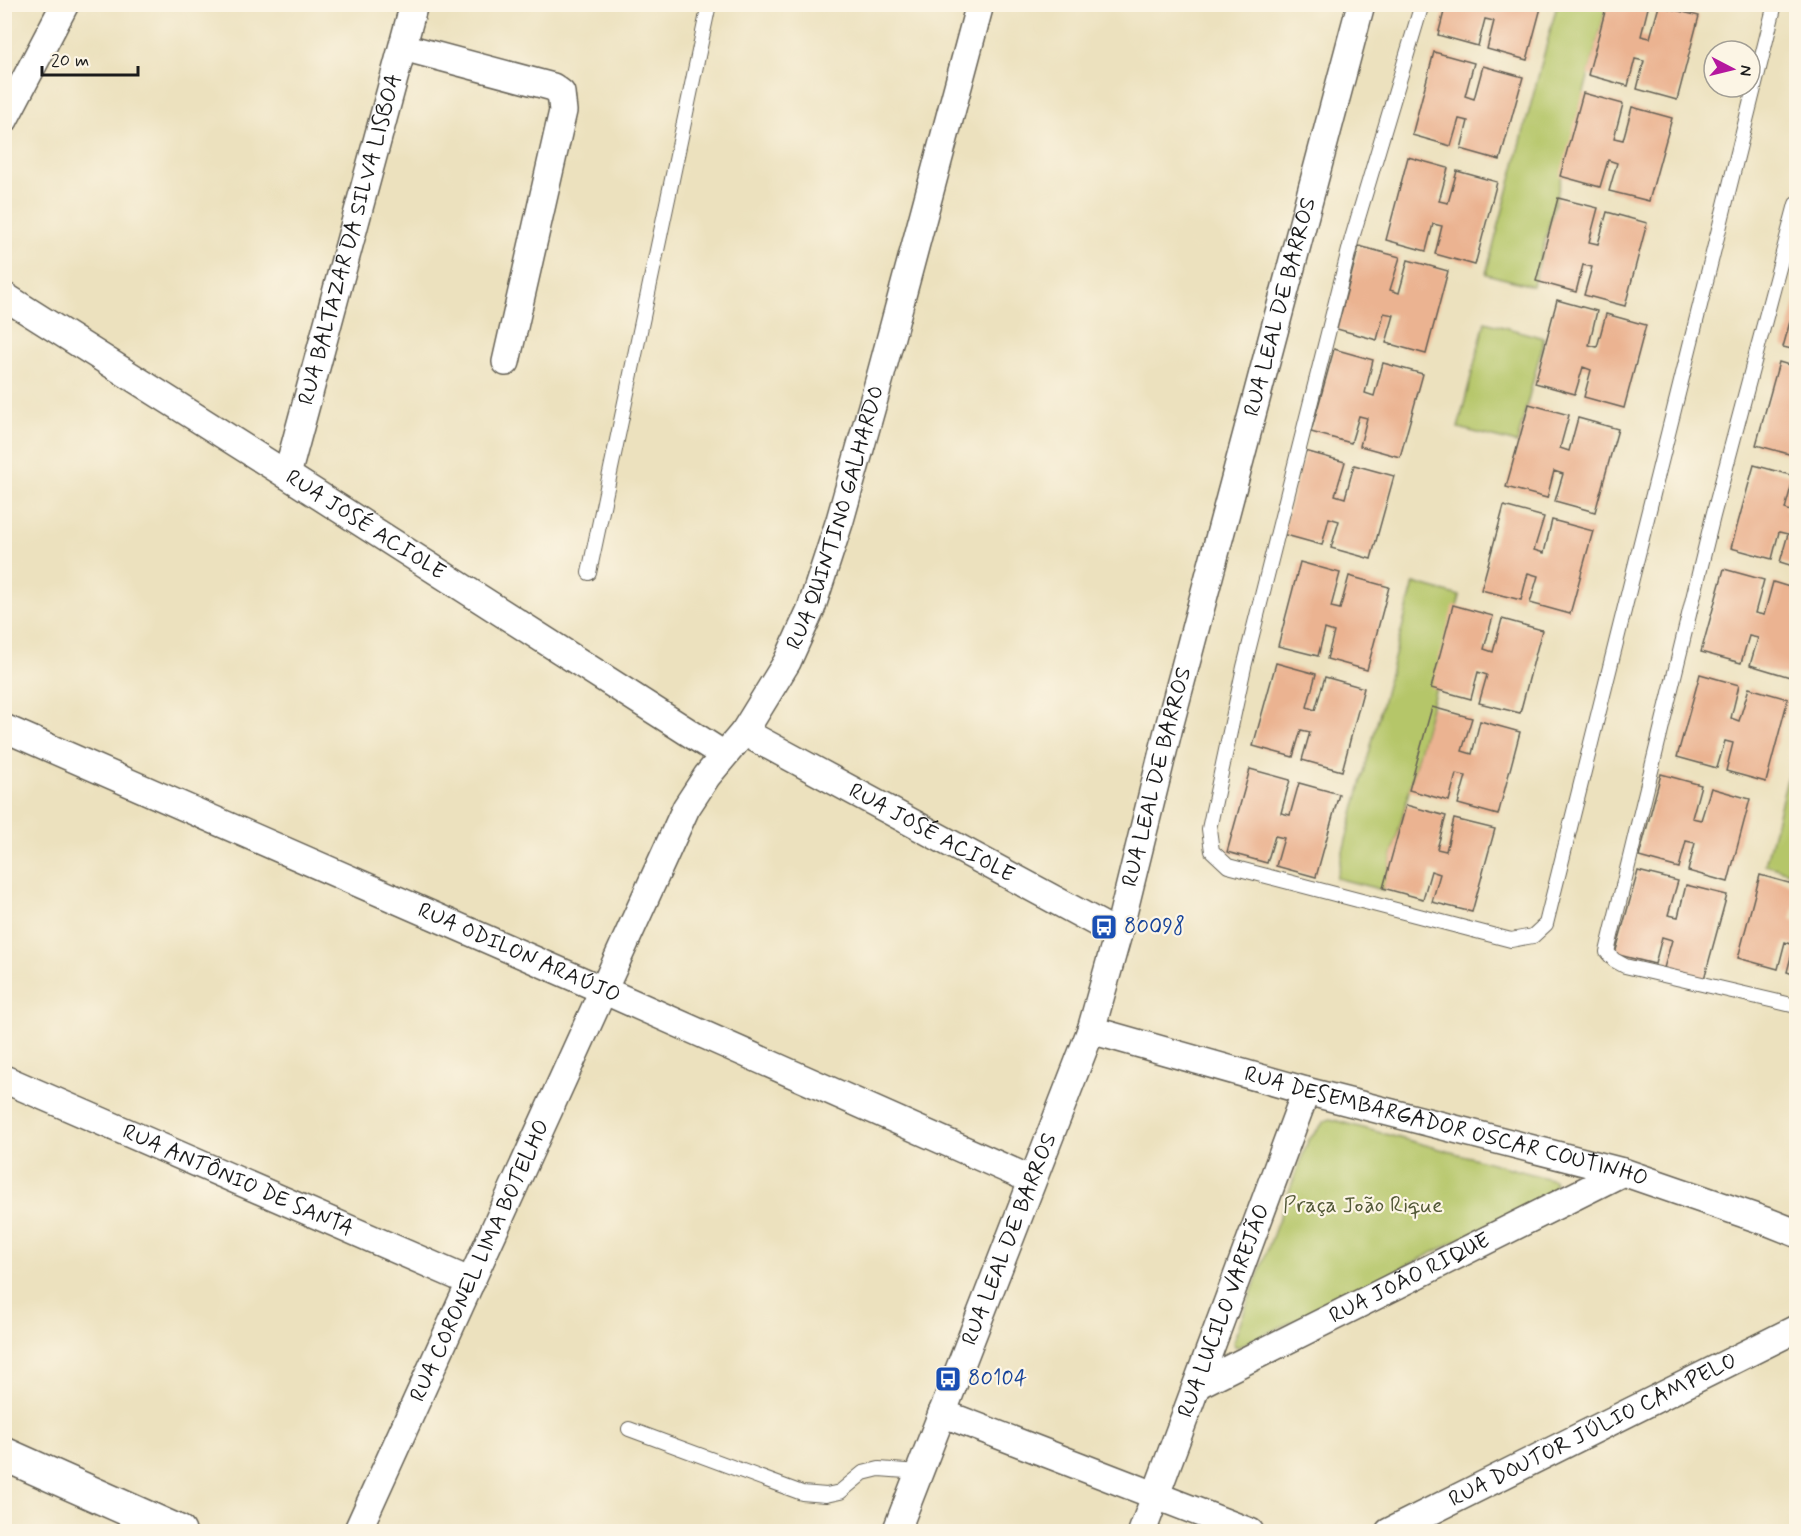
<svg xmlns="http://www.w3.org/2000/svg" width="1801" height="1536" viewBox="0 0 1801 1536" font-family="Mynerve,sans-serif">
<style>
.green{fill:#b5c669;stroke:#687142;stroke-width:1.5}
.building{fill:#ebb391}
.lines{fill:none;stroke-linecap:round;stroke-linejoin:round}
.lane-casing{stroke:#656155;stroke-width:16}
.street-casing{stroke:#656155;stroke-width:30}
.secondary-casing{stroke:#656155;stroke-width:36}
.lane{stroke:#fff;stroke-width:14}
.street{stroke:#fff;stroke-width:27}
.secondary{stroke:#fff;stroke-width:33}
.labels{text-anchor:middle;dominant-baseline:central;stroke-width:4.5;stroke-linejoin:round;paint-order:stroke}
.street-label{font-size:22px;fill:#1c1c1c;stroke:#fcf5e5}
.transit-label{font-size:22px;fill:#164399;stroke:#fcf5e5;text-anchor:start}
.park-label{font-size:22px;fill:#525837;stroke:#fcf5e5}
</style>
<rect width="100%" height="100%" fill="#fcf5e5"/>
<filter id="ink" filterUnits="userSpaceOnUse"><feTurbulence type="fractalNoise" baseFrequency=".0167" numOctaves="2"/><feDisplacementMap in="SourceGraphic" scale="12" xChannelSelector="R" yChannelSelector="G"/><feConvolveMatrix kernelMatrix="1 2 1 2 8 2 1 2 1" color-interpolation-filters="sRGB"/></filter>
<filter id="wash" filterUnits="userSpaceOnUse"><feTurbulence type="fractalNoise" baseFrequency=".008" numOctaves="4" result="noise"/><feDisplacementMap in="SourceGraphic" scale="24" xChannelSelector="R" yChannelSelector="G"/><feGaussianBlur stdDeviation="1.35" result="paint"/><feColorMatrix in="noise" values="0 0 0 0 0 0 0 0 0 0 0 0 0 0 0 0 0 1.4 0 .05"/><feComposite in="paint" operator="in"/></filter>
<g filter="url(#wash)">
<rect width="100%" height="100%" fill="#ece1be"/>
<!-- green -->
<path class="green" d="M1557,5h50l-74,281 -47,-12z
M1485,322l59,16 -27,105 -59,-15z
M1414,583l46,13 -77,294 -47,-12z
M1791,764l5,1v109l-31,-9z
M1330,1119l224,61 2,11 -226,113 -92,43 -3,-1 -2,-4 75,-201 17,-20z"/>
<g id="blocks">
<!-- building -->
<path class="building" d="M1446,4h96l-15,56 -40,-11 7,-28 -9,-2 -7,27 -40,-11z
M1607,4h42l-8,32 9,2 9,-32 40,10 -22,84 -40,-11 7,-28 -9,-2 -7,27 -40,-11z
M1434,52l40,11 -9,33 9,3 9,-33 40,11 -23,83 -39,-11 7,-28 -9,-2 -8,27 -39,-11z
M1583,93l40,11 -9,34 9,2 9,-33 40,11 -23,83 -40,-10 8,-28 -9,-3 -8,27 -40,-11z
M1408,157l40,11 -9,33 9,2 9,-32 40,11 -22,83 -40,-11 7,-28 -9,-2 -7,27 -40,-11z
M1558,198l40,10 -9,34 9,2 9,-32 40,11 -22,83 -41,-11 8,-28 -9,-2 -7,27 -40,-11z
M1359,246l41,11 -10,33 9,3 9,-33 40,11 -22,83 -40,-11 8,-28 -10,-2 -7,27 -40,-11z
M1557,300l40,11 -8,34 8,2 9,-33 40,11 -22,83 -40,-11 7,-27 -8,-3 -8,27 -40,-11z
M1796,300v50l-13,-3z
M1334,349l39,11 -8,33 9,3 9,-33 40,11 -23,83 -40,-11 7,-28 -8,-2 -8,27 -40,-11z
M1779,362l17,5v89l-40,-11z
M1529,404l40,11 -9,33 9,3 9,-33 40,11 -23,83 -40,-11 8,-27 -9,-3 -7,27 -41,-11z
M1305,451l40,11 -10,33 10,3 9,-33 40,11 -23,83 -40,-11 8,-27 -10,-3 -7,27 -40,-11z
M1754,465l40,11 -9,33 9,3 2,-6v61l-16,-5 8,-28 -9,-2 -7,27 -41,-11z
M1504,506l40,11 -10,33 10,3 8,-33 41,11 -23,83 -40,-11 8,-27 -10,-3 -7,27 -40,-10z
M1300,562l40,11 -9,34 9,2 9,-33 40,11 -22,83 -40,-11 7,-27 -9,-3 -7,27 -40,-10z
M1724,569l40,11 -9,33 9,2 9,-33 23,7v64l-6,24 -40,-12 8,-27 -9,-2 -8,27 -40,-11z
M1453,605l40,11 -9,33 9,3 9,-33 40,11 -22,83 -41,-10 8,-28 -9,-3 -7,27 -40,-11z
M1276,663l40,11 -9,33 8,3 10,-33 39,11 -22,83 -40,-11 8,-28 -9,-2 -8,27 -40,-11z
M1700,674l39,11 -8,33 8,3 10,-33 39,11 -22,83 -40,-11 7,-28 -8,-2 -8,27 -40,-11z
M1432,707l40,11 -10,33 10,3 8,-33 40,11 -22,83 -40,-11 8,-28 -10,-2 -7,27 -40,-11z
M1250,769l40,11 -9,33 9,2 9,-32 40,11 -23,83 -40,-11 8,-28 -9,-2 -8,27 -40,-11z
M1661,774l40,11 -9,33 9,2 10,-32 39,11 -22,83 -40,-11 7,-28 -9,-2 -7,27 -40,-11z
M1406,805l40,11 -9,33 9,2 8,-32 41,10 -23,83 -40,-10 8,-28 -9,-3 -8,28 -40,-11z
M1638,871l40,10 -10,34 10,2 8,-32 41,10 -23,84 -40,-11 8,-28 -10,-3 -7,27 -40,-10z
M1760,875l36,10v15l-5,19 5,2v54l-9,-3 7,-27 -9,-3 -7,27 -40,-11z"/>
</g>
</g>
<g filter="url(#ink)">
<use href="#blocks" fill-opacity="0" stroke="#656155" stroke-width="1.5"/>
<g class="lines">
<defs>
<path id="lane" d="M1422,4l-70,234 -108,429 -35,162 3,22 16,15 283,74 22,-4 13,-12 229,-920
M1796,204l-83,312 -106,436 7,8 11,6 171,40
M589,573l120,-569
M629,1429l173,64 24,2 14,-3 23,-19 16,-4 40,3"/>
<g id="street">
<path d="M403,47l150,40 8,6 2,18 -57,251"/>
<path d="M4,120l61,-116"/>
<path id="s1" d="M4,296l283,179 437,280"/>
<path id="s2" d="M287,475l127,-471"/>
<path id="s3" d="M4,728l599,262 429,190"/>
<path id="s4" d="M744,732l374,202"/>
<path id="s5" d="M1091,1030l215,61 317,81 148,51 25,10"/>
<path id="s6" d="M4,1079l467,203"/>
<path id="s7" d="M1197,1385l426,-213"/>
<path d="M942,1413l308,119"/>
<path id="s8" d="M357,1532l329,-724 21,-32 37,-44 43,-70 24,-53 29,-89 41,-146 99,-370"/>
<path id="s9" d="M896,1532l195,-502 27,-96 51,-207 192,-723"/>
<path id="s10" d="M1142,1532l164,-441"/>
<path id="s11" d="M1389,1532l407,-203"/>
</g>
<path id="secondary" d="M4,1454l175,78"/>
</defs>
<!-- lane casing -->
<use href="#lane" class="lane-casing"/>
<!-- street casing -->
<use href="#street" class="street-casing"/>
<!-- secondary casing -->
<use href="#secondary" class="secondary-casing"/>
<!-- lane -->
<use href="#lane" class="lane"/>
<!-- street -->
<use href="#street" class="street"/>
<!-- secondary -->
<use href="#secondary" class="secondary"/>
</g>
</g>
<!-- icons -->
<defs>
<symbol id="bus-square" viewBox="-11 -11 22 22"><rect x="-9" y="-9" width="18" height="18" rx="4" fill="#1a4fb4" stroke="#fcf5e5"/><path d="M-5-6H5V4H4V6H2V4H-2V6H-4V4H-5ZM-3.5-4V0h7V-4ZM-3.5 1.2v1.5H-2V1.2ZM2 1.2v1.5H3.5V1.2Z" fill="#fff"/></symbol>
</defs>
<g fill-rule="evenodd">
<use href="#bus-square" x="1089" y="912" width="30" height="30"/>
<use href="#bus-square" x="933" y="1364" width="30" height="30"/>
</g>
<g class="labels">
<!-- street labels -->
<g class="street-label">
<text stroke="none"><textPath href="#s2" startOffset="244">RUA BALTAZAR DA SILVA LISBOA</textPath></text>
<text stroke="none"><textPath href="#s9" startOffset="1286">RUA LEAL DE BARROS</textPath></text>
<text stroke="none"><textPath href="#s8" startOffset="1126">RUA QUINTINO GALHARDO</textPath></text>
<text stroke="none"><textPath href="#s1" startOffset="428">RUA JOSÉ ACIOLE</textPath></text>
<text stroke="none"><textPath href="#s9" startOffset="800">RUA LEAL DE BARROS</textPath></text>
<text stroke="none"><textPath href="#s4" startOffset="213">RUA JOSÉ ACIOLE</textPath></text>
<text stroke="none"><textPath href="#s3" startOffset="562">RUA ODILON ARAÚJO</textPath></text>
<text stroke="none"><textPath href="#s5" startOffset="368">RUA DESEMBARGADOR OSCAR COUTINHO</textPath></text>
<text stroke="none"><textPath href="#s6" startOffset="255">RUA ANTÔNIO DE SANTA</textPath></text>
<text stroke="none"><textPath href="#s9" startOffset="314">RUA LEAL DE BARROS</textPath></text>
<text stroke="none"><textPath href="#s8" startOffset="298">RUA CORONEL LIMA BOTELHO</textPath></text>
<text stroke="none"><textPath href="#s7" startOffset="238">RUA JOÃO RIQUE</textPath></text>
<text stroke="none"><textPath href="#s10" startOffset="236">RUA LUCILO VAREJÃO</textPath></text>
<text stroke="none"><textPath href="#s11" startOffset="228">RUA DOUTOR JÚLIO CAMPELO</textPath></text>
</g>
<!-- transit labels -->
<g class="transit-label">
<text x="1124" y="927">80098</text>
<text x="968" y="1379">80104</text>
</g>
<!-- park labels -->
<g class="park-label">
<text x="1363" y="1206">Praça João Rique</text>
</g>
</g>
<!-- margin -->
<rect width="1801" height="1536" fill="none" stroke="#fcf5e5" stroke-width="24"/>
<!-- north arrow -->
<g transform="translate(1732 69) rotate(97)"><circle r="28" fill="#fcf5e5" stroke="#a29e95" stroke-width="1.5"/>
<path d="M0-4.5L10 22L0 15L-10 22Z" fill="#b5179e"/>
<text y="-9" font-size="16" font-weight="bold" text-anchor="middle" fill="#1c1c1c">N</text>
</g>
<!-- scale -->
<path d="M42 66v9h96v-9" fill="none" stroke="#1c1c1c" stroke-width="3"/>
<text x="51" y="66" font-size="18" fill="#1c1c1c" stroke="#fcf5e5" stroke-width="4.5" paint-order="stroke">20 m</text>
</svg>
